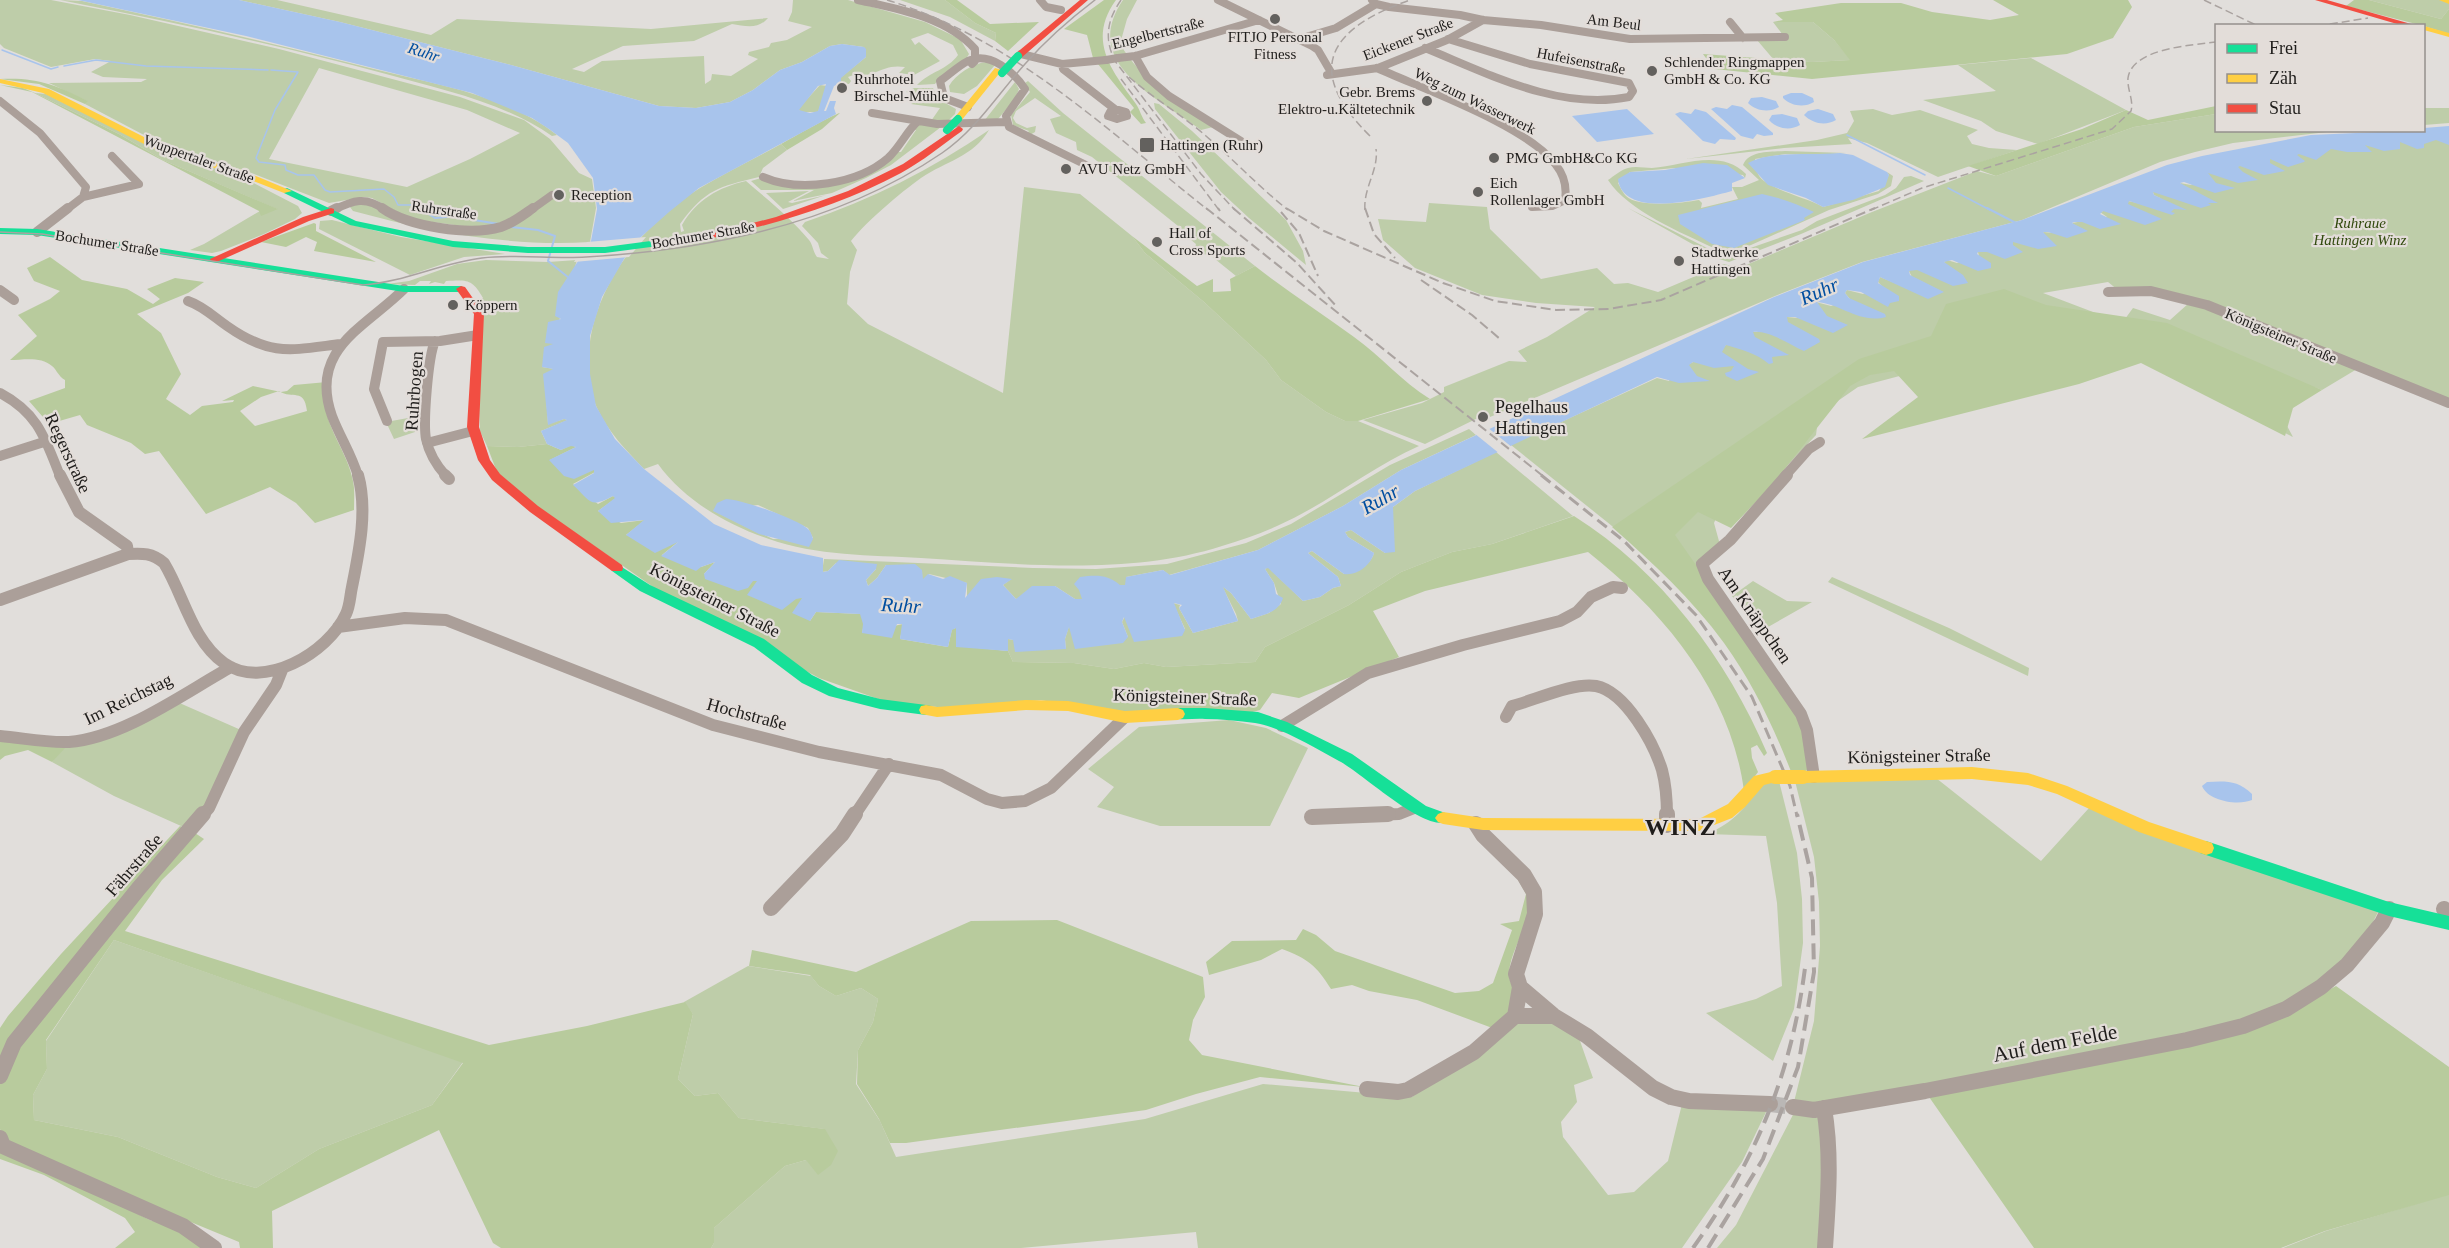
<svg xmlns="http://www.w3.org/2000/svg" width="2449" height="1248" viewBox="0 0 2449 1248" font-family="'Times New Roman',serif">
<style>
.green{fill:#becda9;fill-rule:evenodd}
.forest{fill:#b8cb9d;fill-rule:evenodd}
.water{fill:#a8c4ec;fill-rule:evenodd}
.pier{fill:#e1dedb}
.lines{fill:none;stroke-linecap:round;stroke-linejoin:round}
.stream-far1{stroke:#a8c4ec;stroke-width:1.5}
.stream{stroke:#a8c4ec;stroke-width:2}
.street-tunnel{stroke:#bab7b5;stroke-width:16;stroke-dasharray:16 8;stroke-linecap:butt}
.street-far3{stroke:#ab9f99;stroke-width:8}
.street-far2{stroke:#ab9f99;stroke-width:10}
.street-far1{stroke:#ab9f99;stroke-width:12}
.street{stroke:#ab9f99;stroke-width:16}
.fast{fill:#16e098;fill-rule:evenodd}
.slow{fill:#ffcf43;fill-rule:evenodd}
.jam{fill:#f24e42;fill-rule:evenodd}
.tram{stroke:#aaa3a0;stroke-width:1.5}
.rail-far3{stroke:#aaa3a0;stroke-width:1.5;stroke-dasharray:8 4;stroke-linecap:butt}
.rail-far2{stroke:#aaa3a0;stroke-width:2;stroke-dasharray:10 4.5;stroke-linecap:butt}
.rail-far1{stroke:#aaa3a0;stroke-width:3;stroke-dasharray:12 6;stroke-linecap:butt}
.rail{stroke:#aaa3a0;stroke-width:4;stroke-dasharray:16 8;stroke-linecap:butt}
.street-bridge{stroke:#ab9f99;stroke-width:8}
.fast-bridge{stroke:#16e098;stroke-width:8}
.slow-bridge{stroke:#ffcf43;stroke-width:14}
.poi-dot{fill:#63615e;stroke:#e3ddd9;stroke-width:2}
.labels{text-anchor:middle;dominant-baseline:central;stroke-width:4.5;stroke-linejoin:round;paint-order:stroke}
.far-street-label{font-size:15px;fill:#1f1d1b;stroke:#e3ddd9}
.far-poi-label{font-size:15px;fill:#1f1d1b;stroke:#e3ddd9;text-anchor:start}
.far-park-label{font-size:15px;font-style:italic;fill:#31490d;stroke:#e3ddd9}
.far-water-label{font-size:16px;font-style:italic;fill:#004ea0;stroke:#e3ddd9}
.street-label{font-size:18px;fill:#1f1d1b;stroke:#e3ddd9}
.poi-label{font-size:18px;fill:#1f1d1b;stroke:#e3ddd9;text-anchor:start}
.water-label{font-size:20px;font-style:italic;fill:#004ea0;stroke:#e3ddd9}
.near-street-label{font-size:21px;fill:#1f1d1b;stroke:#e3ddd9}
.district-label{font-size:24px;font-weight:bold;letter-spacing:1.5px;fill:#1f1d1b;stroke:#e3ddd9}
</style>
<rect width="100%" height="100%" fill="#e1dedb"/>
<!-- green -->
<path class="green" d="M0,0h51l79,15 149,34 181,48 64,23 26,19 29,34 13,6 4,29 -6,34c-80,5 -160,-10 -237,-31l-3,-4 7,-5 12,1c15,15 58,26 79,26 18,0 38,-4 56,-5l-34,3 -45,-6 -18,-4 -35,-19 -8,-1 -35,6 -80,-31 -86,-27 -78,-41 2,-3 -38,-18 92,-1 6,-3 -44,-2 -12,-5 20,-11 -16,-2 -44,8 -47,-19 -4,-4zM319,68l148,42 53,23 -50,26 -63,28 -138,-28z
M60,0l22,1c98,21 195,43 292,68 61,15 132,26 183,66l-5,1c-49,-34 -109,-46 -166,-62 -108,-29 -217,-53 -326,-74z
M239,0h38l154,35 26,-16 194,10 117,-11c-10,12 -23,8 -36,6l-38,17 -71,5 -51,23 12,3 18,-11 102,-5 1,28 6,-4 1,-6 19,2 27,-17 -10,-4 1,-3 20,-5 2,-4 16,-3 25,-13 -24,-6 4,-9 1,-12h55l77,22 35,17 9,15 -3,5 -27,19 -4,6 -18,1c14,-14 30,-15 41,-30l-5,-10 -25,-12 -17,6 4,6 4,-3 21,19 -26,14 -15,-2 6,-6c-15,-2 -20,2 -34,7 -7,2 -14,-1 -23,3l3,4 -2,3h-8l-1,-6 26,-21 -2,-10 -22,-3 -12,2 -28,16 -22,8 -27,20 -23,12 -34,6 -37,-2 -148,-41 -171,-43z
M900,0h45l30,23 21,10 -1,8 -45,-24z
M1123,0h14l-10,19 -7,25c23,38 57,58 93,83l-12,3c-42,-32 -122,-66 -78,-130z
M2369,0h72l8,3v6l-8,10z
M1773,22h40l21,18 17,20 -39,2 -38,-2 -17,-20 29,-1z
M2031,58l95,52 -88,34 -42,-13 -15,-10 -58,-21 73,-9 -38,-26z
M986,62l9,3 -18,21 -13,8 -14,-2 -1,-6c7,-12 23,-22 37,-24z
M1028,81l35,32 192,153 -19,10 -26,-21 -8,-1 -7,-6 1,-4 -21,-17 3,-1 -86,-69 -15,-7 -1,-8 -20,-9 -6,-14 11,-3 -26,-18 -19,13 -3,7 3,5 11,5 9,-2 -1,6 -5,3 -4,-1 3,-3 -16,-6 -2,-10 19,-23 -5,-9z
M1015,82l4,7 -4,10 -17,20 -14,2z
M820,85l7,1 -9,26h-17l-3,-3z
M914,88h19l5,11 18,10 -1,5 -8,8 -16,-1 9,-13 -29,-4 12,-9 -17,-3z
M35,93l11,1 108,54 90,30 54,28 4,7 -7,6 -31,15 -43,17 -9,2 -22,-3 14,-6 56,-33 17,-2 -114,-49 -44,-26z
M1154,103l5,1 33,27 94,89 17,31 3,14 -57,-47 -28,-26 -66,-83z
M2424,108h25v15l-25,2z
M1873,109l19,6 28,-5 58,20 -11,6 5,8 17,4 28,2 -79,27 -71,-34 -19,-5 4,6 -68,4 -98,11 131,-19 30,-7 7,-12 -4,-10z
M2216,114v16l120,1 -103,12 -38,9 -35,10 -138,58 -160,42 -87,34 -285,121 -6,-2 -59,29 -62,-24 59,-17 22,-11v-5l65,-26 18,1 -9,-11 29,-14 48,-30 -59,-4 -54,-8 -67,-27 -32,-28 -5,-21 48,3 3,-19 58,4 3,22 51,50 56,-11 17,16 14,-1 30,9 66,-28 15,4 133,-56 105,-41 19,5 138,-49z
M919,124l22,3 -50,38 -25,13 -34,15 -39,8 21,-11h-53l-10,-9 10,-3 5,3 79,2 51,-31h5l15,-22 -4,-1z
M989,130c-16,27 -43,31 -68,48 -21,15 -54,43 -70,63l6,9 -7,22 -3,32 21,20 135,69 21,-206 56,7 52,42 13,17 59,49 62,58 15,20 45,32 19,9h13l61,25c-49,22 -92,58 -142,80 -17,8 -36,14 -55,20 -93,30 -204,18 -301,12 -50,-3 -105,-2 -152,-19 -42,-14 -85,-39 -111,-75l-14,5c-18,-19 -36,-37 -47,-61 -6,-13 -8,-31 -7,-45 0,-9 -1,-19 1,-28 11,-60 58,-116 109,-147 26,-16 54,-29 81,-44l6,6 -24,18 -4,9c-41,10 -53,12 -79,47l1,8 3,-1 -2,-6c14,-25 37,-38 64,-44 22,19 45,37 63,59 4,5 4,12 8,17l12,2 -8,-6 -3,-10 -16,-17 3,-4c66,-22 127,-53 184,-92zM758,505l50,23 5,10 -40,1 -60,-29z
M2449,135v270l-92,-36 -35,21 -8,-3 -26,21 -2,16 7,13 -154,-77 -232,14 -49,13 -29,20 -12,20 -1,8 -32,34 -67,47 -3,7 8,29 -26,16 -84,-42 -101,-81 146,-67 12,3 3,-8 54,-28 27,-10 -1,-3h9l26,-15 11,1 23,-8 -5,-8 15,4 19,-7 -5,-6 2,-3 16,4 20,-7 -5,-5 2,-5 15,6 17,-6 -3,-6 3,-2 35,-3 -3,-4 3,-2 10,3 22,-7 -1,-4c11,-2 23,-3 35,-6v-4l32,-6 -2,-4 11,1 22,-6 -4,-4 35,-6 -7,-5 28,-8v-3l14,3 18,-6 -6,-3 -1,-3 31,-5 -4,-4 11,2 16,-12 111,-26zM2108,282l10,8 71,13 -19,17 -37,-12 -11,15 -79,-30z
M1785,151l61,2 -31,2 -30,-1 -30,5c1,5 1,10 3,15 7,15 49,23 65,33l56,-16 10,-16 -2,-3 6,4 -2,10 -13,8 -49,16 -78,35 -21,6 -14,-2c-34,-16 -88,-38 -108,-69 6,-4 14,-11 20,-12 8,-2 16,0 24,0 30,-2 68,-20 94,6l-1,4 -2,-3 -68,-7 -45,4 -12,11c2,4 5,10 8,13 12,12 57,7 73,4l3,3 -1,5 37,-9 -6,-12h10l17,-7 -16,-15c6,-15 29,-13 42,-14z
M1911,176l13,5 -123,53 -72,28 -10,-3 -91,-51 81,41 24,5 69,-24 15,-9 68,-26 11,-7 8,-11z
M809,191l-21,11 4,1 34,-8 -43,14 -17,-16z
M332,220l69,17 104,17 -41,3 -54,18 -91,-46 1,-8z
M486,260l62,2 29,-2 -17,57 -5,27 -13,23 12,2 -8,27 2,28 16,-5 4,1 -27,11 6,13 -29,3 -31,-1 -7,-15 -4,-130 7,-3c-11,-19 -15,-18 -37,-17l-2,3 -9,-2 -6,2 2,-3h-11l-5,4 -28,-1 22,-3 48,-17z
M419,416l-1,15 -24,8 -8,-17z
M1469,429l7,6 -75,35 -58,36 -85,44 -89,25 -6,-5 -37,7v8l-46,5 3,9h-8l-20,-13 -39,13 -13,-14 8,-6 -44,18v-14l-38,-9 -6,6 -37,-15 -9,13 -9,8 -2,-6 10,-11 -40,-6 -8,8 -6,1 2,-13 209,9 63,1 71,-5 79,-21 45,-19 99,-59z
M1496,452l77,64 -81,28 -40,8 -51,20 -52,33 -84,42 -10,15 -89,5 -22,-4 -30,6 -40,-6 -61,-1 -5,-11v-12l58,10 -1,-10 4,-13 3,6 56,5 -6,-15 3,-6 60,13 -12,-26 7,2 -1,3 14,25 45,-12 -2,-7 -14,-28 9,7 20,26 18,-6 12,-9 -7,-21 -9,-14 3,-2 35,34 17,-4 13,-9 8,-2 -3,-9 -30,-24 4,-2 32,23c12,-4 26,-7 30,-21l-26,-16 -3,-5 6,-2 34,23 8,-46 22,-16z
M1832,577l117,51 80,40 -1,8 -200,-94z
M1753,581l34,20 25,1 -51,29 -29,-35z
M175,701l66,29 -42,90 -9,10 -76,-34 -62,-34 5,-8 10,-8z
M1229,720l37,8 42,20 -38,78h-110l-63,-19 17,-20 -26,-18 51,-42z
M1936,778l105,83 48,-53 290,102 -14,28 -48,49 -83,37 -306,61 -102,17h-32l20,-81 6,-75 -1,-44 -5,-45 -19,-76z
M1779,781l18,72 5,46 1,44 -9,66 -21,52 -67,-48 50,-14 26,-13 -5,-83 -11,-67 -59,-2c29,-13 37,-25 54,-50z
M114,940l349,122 -31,43 -113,44 -63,39 -39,-11 -99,-40 -84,-17 -1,-25 14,-26 -1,-28z
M748,966l63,10 8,10 17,10 25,-8 17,11 -5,23 -15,28 -2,34 24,37 16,36 249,-38 118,-35 149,13 106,-78 37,3 24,16 14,40 -19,7 3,17 -16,20 2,15 45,58 26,-3 34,-31 14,-57 86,4 -26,54 -60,86h-484l-2,-16 -175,16h-310l3,-5v-15l71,-62 21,-6 18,-31 -85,-11 -21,-25 -23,3 -17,-17 15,-65 -9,-12z
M1796,1109l26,10 -1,129h-104l19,-23z
M2449,1194v54h-166l43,-17z"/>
<!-- forest -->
<path class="forest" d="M945,0h12l33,24 49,-2 -31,29 -13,-10 1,-8 -21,-10z
M1104,0h12c-29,40 -5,70 20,104 4,6 5,12 10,19l-5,1 -11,-12 4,-4 -41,-50 -6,-23 -23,-6z
M1993,0h135l4,7 -19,31 -46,16 -255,25 -98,-10 -11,-15 109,8 38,-2 -16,-20 -21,-18h-40l10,-2 -8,-7 66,-10h60l31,9 58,8 29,-5z
M2354,0h15l72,19 8,-10v25l-25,-8 -78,-20z
M0,79c36,-2 57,6 88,22l-3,3 -46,-20z
M0,85l23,3 12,5 84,41 44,26 115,49 -17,7 -2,-5 -227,-119z
M2216,106v8l-82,13 -138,49 -28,-10 114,-37 44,-19 22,10z
M840,113l-18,16 -35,21 -6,-6c11,-6 51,-29 59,-31z
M314,223l2,1v7l60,31 -62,-11 3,-9 -11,-5 -20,10 -25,-5z
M1132,236l65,50 16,-7v13l18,-1 -1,-12 25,-13c32,25 66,47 99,71 27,19 47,44 76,62l-72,22h-13l-19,-9 -45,-32 -15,-20 -62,-58 -59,-49z
M50,257l32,23 45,9 26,15 7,-5 -13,-10 28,-11 29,4 -16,11 -51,21 24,19 20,41 -15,25 24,16 12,-9 31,-4 1,-2 -12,1 31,-15 28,6 6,-1 7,-6 33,-3c-11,37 20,65 26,99 2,9 1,20 1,29l-39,13 -19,-20 -26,-16 -64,27 -47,-63 -14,3 -14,-11 -44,-18 -7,-10 -31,9 -20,-23 36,-13v-8c-7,-4 -8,-10 -13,-14 -11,-10 -29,-6 -42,-6l27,-24 -19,-21 32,-16 10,-8 -26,-10 -7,-13zM279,391c14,9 25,-4 28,20l-52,15 -15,-15 21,-14z
M2004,289l42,16 121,18 155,67 -29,18 -8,28 -144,-73 -62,21 -217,55 56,-42 -24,-26 -24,4 -20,11 -78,99 -41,43 -33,-16 -23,23 125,179 9,56 -17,4c-18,-46 -39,-91 -68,-131 -32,-44 -71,-80 -112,-116l247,-168 72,-23 15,-32z
M547,444l14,6 10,-5 5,2 -26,13 44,10 1,2 -22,12 25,20 15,-8 3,2 -18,13 23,12 24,-3 -19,15 53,6 -17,14 39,12 14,-5 -11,12 54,7 -10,14 54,3 8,23 6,-9 45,2 3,10 -2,9 41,-9 -3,15 48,8 4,-18 4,-1 2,18 50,5 5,11 61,1 40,6 30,-6 22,4 89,-5 10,-15 84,-42 52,-33 51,-20 40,-8 82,-28c87,55 153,143 193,237l-3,3 -7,-11 -6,3 1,10 6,14 -14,19c-13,-99 -80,-179 -156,-239l-163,39 -52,20 26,46 -100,41 -27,-5 -12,17 -11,3 -126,3 -82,-16 -86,9 -71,-8 -65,-23 -160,-87 -125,-87 -37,-32 -10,-26 31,1z
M0,738l68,7 -16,17 -24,-12 -23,6 -5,4z
M180,826l9,4 -189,241v-43l8,-12 53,-62z
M192,831l12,8 -42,41 -37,51 364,114 98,-19 98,-24 8,12 -15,65 17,17 23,-3 21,25 86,11 13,22 -7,14 -13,10 -12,-15 -21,6 -71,62v15l-3,5h-210l-8,-5 -54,-113 -167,81 1,37h-33l-1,-6 -234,-97 -5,-16v-48l16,-39zM114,940l349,123 -31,42 -113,44 -63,39 -39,-11 -99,-40 -84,-17 -1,-25 14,-26 -1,-29z
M1517,878c30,28 -5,62 -8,94 -1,10 9,20 5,31 -3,9 -14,18 -19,26l-78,-29 -48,-9 -17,-6 -21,4c-15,-24 -23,-30 -49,-40l-21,11 -52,15 -3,-13 26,-21 64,-1 7,-11 13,6 19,16 120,42 24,-2 14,-8 19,-53 -12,-6 19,-3 7,-27z
M1057,920l146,57 2,20 -12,23 -4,20 13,15 162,32 -104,-10 -64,17 -50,16 -240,33h-16l-11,-24 -22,-35 1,-34 15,-28 5,-23 -17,-11 -25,8 -17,-10 -9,-11 -61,-9 3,-16 104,22 115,-51z
M2336,986l113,81v128l-124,36 -44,17h-247l-107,-154 364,-83z
M0,1146l152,75 2,-1 61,28h-100l20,-16 -10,-14 -81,-43 -44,-16z"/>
<!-- water -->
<path class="water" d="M78,0h161l101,22 171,43 148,41 37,2 34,-6 23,-12 27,-20 22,-8 28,-16 12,-2 22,3 2,2v8l-25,21v5l-7,3 -10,25h2l4,-10h6l-2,7 2,6 -137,74 -30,24 -28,25 -17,22 -22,38 -12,39v38l6,32 19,33 29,30 70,55 47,21 62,13v14l5,-1 11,-11 38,4 -1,5 -10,11 2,6 9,-8 9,-13 29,-1 7,6 1,9 5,-5 15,5 7,-3 17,7 -2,15 16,-19 16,-2 15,2 -9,6 13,14 16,-13h23l20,13h7l-3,-9 -5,-6 6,-7c16,-2 27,-3 40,8h5l1,-8 37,-7 7,5 88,-25 85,-44 58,-36 373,-173 89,-35 159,-42 145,-55 35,-9 109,-21 113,-5v-2l25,-2v19l-13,-5 -12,4v4l-7,1 -17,-7v7l-16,2 -19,-6 7,7h-25l-16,-3 -15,11 -17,-6 -2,1 8,6 -1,1 -16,5 -18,-8v4l15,8 -21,4 -24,-9 -2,1 5,5 15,8 -20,3 -30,-10 8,10 19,5 -20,5 -31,-11 -4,1 38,20h-10l3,2 -10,3 -48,-16 1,3 33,15 -13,-1 -3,3 4,1 -3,2 -43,-14 -1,3 34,15 -17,6 -42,-14 -3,3 21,10 -21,5 -18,-7h-8l-2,1 16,8 -21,7 -19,-6h-5l14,14 -19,3 -25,-7v3l10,7 -18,7 -18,-7h-9l-1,2 14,9v5l-13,3 -26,-11 -8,2 19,13 5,8 -15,3 -36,-16 -8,1 1,4 34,17 -16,7 -48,-22 -2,6 21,13v5l-9,2 -2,4 -27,-15 -14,-2 -2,3 4,5 36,16 1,3c-27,7 -44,-13 -69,-15l10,14 21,9 -15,8 -38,-16h-8l1,5 31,17 1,3 -16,9c-15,-7 -36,-21 -51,-19l2,5 34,18 -17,2 1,6 -4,1c-13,-11 -27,-14 -43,-19l-4,7 26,17 11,3 -22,9 -11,-5 -1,-3 6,-2 3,-5 -20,2 -21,-6 -4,3 8,11 13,5 -31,2 -22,-6 -242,114 -22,16 2,45 -10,1 -34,-23 -6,2 3,5 26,16c-3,12 -17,23 -30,21l-32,-23 -4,2 30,24 3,9 -8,2 -13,9 -17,4 -35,-33 -3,1 9,14 2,11 7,4c-4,14 -19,17 -32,21l-20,-26 -8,-6 15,34 -45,12 -14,-25 3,-3 -8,-2 11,27 -3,6 -48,6 -10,-25 -2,5 6,15 -5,6 -48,6 -6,-22 -4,12 1,10 -51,3 -2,-12 -5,-1v12l-52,-4v-19l-4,2 -4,17 -48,-8 2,-15h-5l-5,14 -30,-5 1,-9 -3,-10 -44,-2 -6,9 -18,-8 10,-15 -6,1 -14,11 -35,-15 10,-14h-4l-5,7 -10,3 -33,-12 -1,-5 11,-12 -14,5 -5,4 -35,-15 17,-14 -23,11 -29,-18 18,-15 -33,3 -13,-12 17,-13 -2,-2c-24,13 -22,5 -40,-11l21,-12v-3l-20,9 -10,-3 -15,-16 27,-13 -5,-1 -10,4 -14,-6 -6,-13 26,-11 -3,-1 -16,6 -5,-51 10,-5 -11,-2 2,-20 9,-3 -8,-1 3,-21 13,-3 -6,-3 3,-24 33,-51 6,-32 -4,-31 -25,-35 -19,-14 -17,-11 -60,-25 -226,-57zM826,84l-8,27 -8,2 -11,-3 19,-24z
M1791,93h11l11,5 1,4c-10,6 -23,4 -31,-4v-2z
M1762,97l14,4 3,6c-10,6 -23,4 -31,-4l3,-5z
M1732,105l10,2 31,26v2l-9,1 -7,-2 -4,5 -12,-3 -30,-27 5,-2 11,2z
M1627,109l27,25 -57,8 -25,-26z
M1695,109l11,3 30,26 -1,2 -15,-1 -5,5 -12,-3 -28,-27 5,-2 11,2z
M1818,109l15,5 3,6c-10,6 -23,4 -32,-5l4,-4z
M1782,114l15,4 3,7c-10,6 -23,4 -31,-5l3,-5z
M1840,153l13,2 34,17 2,3 -4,12 -32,13 -30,7 -17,-9 -38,-13 -20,-22c22,-13 65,-7 92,-10z
M1703,163l24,2 18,13 -13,5v8c-26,7 -109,30 -114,-12l12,-7 35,-2z
M1762,194c19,4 35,10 52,18l-10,6 1,2 -71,28 -22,-4 -32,-20 -2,-9z
M726,499c14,0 75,21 83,31 2,2 3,6 4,9l-4,8 -50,-13 -46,-23 4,-8z
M2207,782c18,-1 31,-2 45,12v6c-14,6 -44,1 -50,-14z"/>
<!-- pier -->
<path class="pier" d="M646,237l-17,20 -55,5 13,-20z
M1487,427l26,21 -13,6 -26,-21z"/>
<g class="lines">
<!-- stream-far1 -->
<path class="stream-far1" d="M2,50l49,19 7,-2
M64,66l32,-6 50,6 122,4
M271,70l27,2 -23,38 -19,48 3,4 26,3 1,5 12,5h16l11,15 5,2 54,-3 10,8 4,8h18l5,5
M1847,135l78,40
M1948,188l42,22"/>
<!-- stream -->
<path class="stream" d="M419,208l16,10 36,-3 3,5 25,4
M1987,208l29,15
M511,227l27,3 17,6 -7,25 21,17"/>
<!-- street-tunnel -->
<path class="street-tunnel" d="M1770,1104l23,3"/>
<!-- street-far3 -->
<path class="street-far3" d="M858,0c40,9 88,17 117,49v12l-3,3
M1040,0l6,7 15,3
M1218,0l94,46 6,4 14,24
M1372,0l4,4 13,3 71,8 23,5 58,5 89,14 155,-2
M1730,22l13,16
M1299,39l37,-11 40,-24
M1425,48c64,26 134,63 204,49l4,-6 -4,-8 -99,-19 -82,-25
M1021,54l41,10 44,-4
M1135,56l12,21 22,19 75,47
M1118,58l17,-2 124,-36
M1062,64l1,5 53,41
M1377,68c46,21 151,58 179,97 8,10 11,22 9,35l-13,6 -20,1
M1327,75l51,-7 69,-28 36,-20
M0,101l40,32 46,54 -3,10 -17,13
M968,107l-24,-9 -4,-17c9,-6 18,-15 28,-20 22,-10 46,11 57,28l-19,27 3,11 77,38
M1119,110l7,2 1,4 -10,3 -9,-3 2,-4z
M872,113l65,11 68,-2
M763,177c37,16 95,7 125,-19 12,-11 18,-26 30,-37
M83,197l56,-13 -27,-28
M334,210c19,-10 32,-14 51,0
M531,210l21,-15"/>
<!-- street-far2 -->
<path class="street-far2" d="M382,208c27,19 88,28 119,19 12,-4 22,-12 32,-19
M331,211l6,-3
M37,232l31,-24
M0,290l14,10
M2108,292l43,-1 56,14 242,98
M188,301c15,5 26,16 39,25 44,31 64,24 114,18
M435,341c-7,16 -12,81 -9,98 3,14 11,27 20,37
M0,393c38,20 45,45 60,83
M387,421l-13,-32 9,-47 57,-1 38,-6
M427,443l46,-12
M0,456l47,-15
M358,476c-6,-21 -18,-39 -26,-60 -24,-67 34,-89 72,-127
M1785,476l24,-27 11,-7"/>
<!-- street-far1 -->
<path class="street-far1" d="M60,475l19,37 48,34 1,8
M445,475l4,4
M1787,475l-57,65 -28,24 6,15 93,135 6,16 7,47
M0,600l128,-46c15,-1 24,-1 36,9 20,33 28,77 60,100 39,28 104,-10 122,-49 4,-8 4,-18 6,-27 7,-35 16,-77 6,-112
M338,627l67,-9 41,2 267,105 106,27 122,23 46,24 15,4 23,-2 26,-13 74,-71
M1506,717l6,-11c23,-6 62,-24 84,-20 30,6 58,58 66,84 4,15 5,31 5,46
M1282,726l86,-53 95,-28 97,-24 17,-9 14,-15 22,-10 9,1
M0,736c23,2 46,7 69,6 54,-4 115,-49 162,-75
M202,816l7,-8 35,-76 32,-47 6,-15
M854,816l35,-52
M1345,816l54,-2 15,-6"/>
<!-- street -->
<path class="street" d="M1312,817l76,-3
M1667,825v-11
M771,908l71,-74 13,-20
M2444,909l5,6
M1520,987l33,28
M1515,1016h39l33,20 66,52 18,9 18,4 81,3
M0,1076l14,-33 125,-155 64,-74
M1367,1089l31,3 10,-2 66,-38 41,-36 5,-29 -4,-13 19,-60 -1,-22 -10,-17 -41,-40 -7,-11
M1793,1107l21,3 111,-19 262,-51 56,-14 43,-17 35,-22 26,-22 35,-42 7,-14
M1824,1108c8,47 4,93 1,140
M0,1138l3,8 180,80 31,22"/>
<!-- fast -->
<path class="fast" d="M287,188l69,33 97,20 75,6h77l99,-13 5,3 -5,3 -99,13h-77l-75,-6 -103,-22 -66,-32v-4z
M0,228l37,1 367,57h57l5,3 -5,3h-57l-367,-57 -37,-1z
M617,564l33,21 114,54 48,36 26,13 42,11 46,6 5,1 2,4 -2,4 -5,1 -46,-6 -51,-13 -27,-13 -48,-36 -114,-56 -28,-20 -1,-3 1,-3z
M1178,708h27l53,4 29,10 65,32 74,52 22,8 3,4 -3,4c-26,9 -84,-48 -109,-61 -24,-13 -58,-34 -84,-38 -16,-2 -34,-4 -50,-4 -11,-1 -22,2 -32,-1l-2,-4 2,-4z
M2206,841l183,61 60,14v14l-60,-14 -189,-63 -2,-5 2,-5z"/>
<!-- slow -->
<path class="slow" d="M2439,0h10v4z
M2424,26l25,7v4l-25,-7z
M995,68l7,2 -41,51h-6v-4z
M0,79l49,10 105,53 22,9 65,19 51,21 -8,2 -49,-19 -65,-19 -22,-9 -105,-53 -43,-10z
M1026,700l42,1 57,10 53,-3 5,2 2,4 -2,4 -5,2 -53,3 -57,-12 -42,-1 -89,7 -16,-3 -2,-4 2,-4 5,-1 11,2z
M1972,767l56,6 39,13 82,36 63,21 2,5 -2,5 -6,2 -67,-23 -82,-38 -29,-9 -56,-6 -169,4 -5,-2 -2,-4 2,-4 5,-2z
M1775,771l5,2 2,4 -2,4 -16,4 -19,22 -13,11 -33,13 -216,-1 -40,-6 -5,-2 -3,-4 3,-4 5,-2 40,6 216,1 29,-15 26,-28z"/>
<!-- jam -->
<path class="jam" d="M1080,0h8l-67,58h-6v-4z
M2315,0h12l91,26h-14z
M959,126l4,3 -1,2c-20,14 -39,30 -61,42 -62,33 -129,52 -197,67l-5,-3 77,-20 72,-26 55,-27z
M331,208l3,1v4l-25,8 -90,40h-8l-1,-2 93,-42z
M461,286l4,1 19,27 -5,113 11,33 10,14 38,32 84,59 1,3 -1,3h-10l-82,-59 -38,-32 -14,-20 -11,-33 7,-113 -18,-25z"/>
<!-- tram -->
<path class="tram" d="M0,232l42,2 321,51c41,-3 78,-22 119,-27 34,-4 69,1 104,-1 124,-7 252,-33 356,-104 34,-23 56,-59 83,-89 21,-24 45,-45 70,-64"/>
<!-- rail-far3 -->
<path class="rail-far3" d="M887,0c125,38 220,130 321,210
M1121,0c-14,20 -17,39 -6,61l86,113 34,36
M2204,0l54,26
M2318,26l50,-8
M1129,77c24,21 53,38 77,59 28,24 53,51 82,74
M1121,79l98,131
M1370,136c-68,-67 -40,-108 40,-136
M1365,210c-2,-22 14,-40 11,-61
M1871,210l51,-22 190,-59 19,-18c3,-11 -4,-21 -3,-33 4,-30 65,-33 88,-36"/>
<!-- rail-far2 -->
<path class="rail-far2" d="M1206,208l337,268
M1218,208l2,3
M1233,208l64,55 40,44
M1286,208l38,23 119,52 52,18 61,9 53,-1 52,-9 214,-92
M1365,208l9,26 21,24
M1281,212l18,21 19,43
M1421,280l51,35 28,24"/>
<!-- rail-far1 -->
<path class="rail-far1" d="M1541,475l83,66 72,74 56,82 38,89 7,30"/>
<!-- rail -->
<path class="rail" d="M1693,1248c63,-88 98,-173 112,-280
M1708,1248l55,-89 35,-92 16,-95 -2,-94 -15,-64"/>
<!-- street-bridge -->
<path class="street-bridge" d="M1106,60l12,-2"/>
<!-- fast-bridge -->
<path class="fast-bridge" d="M1002,73l16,-17
M947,130l11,-11"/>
<!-- slow-bridge -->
<path class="slow-bridge" d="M1775,777h28"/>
</g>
<!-- markers -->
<g class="poi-dot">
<circle cx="1275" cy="19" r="6"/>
<circle cx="1652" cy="71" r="6"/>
<circle cx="842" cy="88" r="6"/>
<circle cx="1427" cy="101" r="6"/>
<rect x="1139" y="137" width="16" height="16" rx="3"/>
<circle cx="1494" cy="158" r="6"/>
<circle cx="1066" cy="169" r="6"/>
<circle cx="1478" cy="192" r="6"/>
<circle cx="559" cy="195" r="6"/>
<circle cx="1157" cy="242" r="6"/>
<circle cx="1679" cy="261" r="6"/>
<circle cx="453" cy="305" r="6"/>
<circle cx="1483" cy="417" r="6"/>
</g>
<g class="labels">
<!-- far-street labels -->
<g class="far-street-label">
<text transform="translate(1614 22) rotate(7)">Am Beul</text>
<text transform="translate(1158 33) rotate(-14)">Engelbertstraße</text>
<text transform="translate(1408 39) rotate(-21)">Eickener Straße</text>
<text transform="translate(1581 61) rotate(11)">Hufeisenstraße</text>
<text transform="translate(1475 101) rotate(26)">Weg zum Wasserwerk</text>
<text transform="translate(199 159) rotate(20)">Wuppertaler Straße</text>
<text transform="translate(444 210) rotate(8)">Ruhrstraße</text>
<text transform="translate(703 235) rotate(-10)">Bochumer Straße</text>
<text transform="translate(107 243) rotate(9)">Bochumer Straße</text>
<text transform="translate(2281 336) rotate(23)">Königsteiner Straße</text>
</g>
<!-- far-poi labels -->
<g class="far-poi-label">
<text x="1275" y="37" text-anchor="middle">FITJO Personal<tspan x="1275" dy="17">Fitness</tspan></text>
<text x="1664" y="62">Schlender Ringmappen<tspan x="1664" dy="17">GmbH &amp; Co. KG</tspan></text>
<text x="854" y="79">Ruhrhotel<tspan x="854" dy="17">Birschel-Mühle</tspan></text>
<text x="1415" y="92" text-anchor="end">Gebr. Brems<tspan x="1415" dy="17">Elektro-u.Kältetechnik</tspan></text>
<text x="1160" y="145">Hattingen (Ruhr)</text>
<text x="1506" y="158">PMG GmbH&amp;Co KG</text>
<text x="1078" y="169">AVU Netz GmbH</text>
<text x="1490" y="183">Eich<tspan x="1490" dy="17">Rollenlager GmbH</tspan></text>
<text x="571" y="195">Reception</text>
<text x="1169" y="233">Hall of<tspan x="1169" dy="17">Cross Sports</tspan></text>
<text x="1691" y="252">Stadtwerke<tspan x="1691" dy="17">Hattingen</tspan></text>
<text x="465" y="305">Köppern</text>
</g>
<!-- far-park labels -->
<g class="far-park-label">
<text x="2360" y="223">Ruhraue<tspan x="2360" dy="17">Hattingen Winz</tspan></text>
</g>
<!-- far-water labels -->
<g class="far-water-label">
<text transform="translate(424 52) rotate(18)">Ruhr</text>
</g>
<!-- street labels -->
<g class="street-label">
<text transform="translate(414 391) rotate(-86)">Ruhrbogen</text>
<text transform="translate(68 453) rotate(65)">Regerstraße</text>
<text transform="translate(715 600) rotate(27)">Königsteiner Straße</text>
<text transform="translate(1755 615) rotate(55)">Am Knäppchen</text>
<text transform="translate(1185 697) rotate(2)">Königsteiner Straße</text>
<text transform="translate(128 699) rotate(-26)">Im Reichstag</text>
<text transform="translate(747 714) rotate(15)">Hochstraße</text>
<text transform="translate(1919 756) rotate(-1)">Königsteiner Straße</text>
<text transform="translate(134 865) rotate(-49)">Fährstraße</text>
</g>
<!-- poi labels -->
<g class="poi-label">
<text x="1495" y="407">Pegelhaus<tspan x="1495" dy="21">Hattingen</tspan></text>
</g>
<!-- water labels -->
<g class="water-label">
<text transform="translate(1819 291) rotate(-24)">Ruhr</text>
<text transform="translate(1380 499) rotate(-30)">Ruhr</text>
<text transform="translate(901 605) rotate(3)">Ruhr</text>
</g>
<!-- near-street labels -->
<g class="near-street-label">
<text transform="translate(2055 1043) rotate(-11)">Auf dem Felde</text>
</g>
<!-- district labels -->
<g class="district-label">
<text x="1681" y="827">WINZ</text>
</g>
</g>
<!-- legend -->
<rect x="2215" y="24" width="210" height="108" fill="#e3ddd9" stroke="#95908d" stroke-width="1.5"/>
<rect x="2227" y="44" width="30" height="9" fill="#16e098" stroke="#95908d" stroke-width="1.5"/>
<text x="2269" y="54" font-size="18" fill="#1f1d1b">Frei</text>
<rect x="2227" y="74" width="30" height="9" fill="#ffcf43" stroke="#95908d" stroke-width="1.5"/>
<text x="2269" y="84" font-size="18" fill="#1f1d1b">Zäh</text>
<rect x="2227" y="104" width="30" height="9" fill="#f24e42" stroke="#95908d" stroke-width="1.5"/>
<text x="2269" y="114" font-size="18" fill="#1f1d1b">Stau</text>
</svg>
